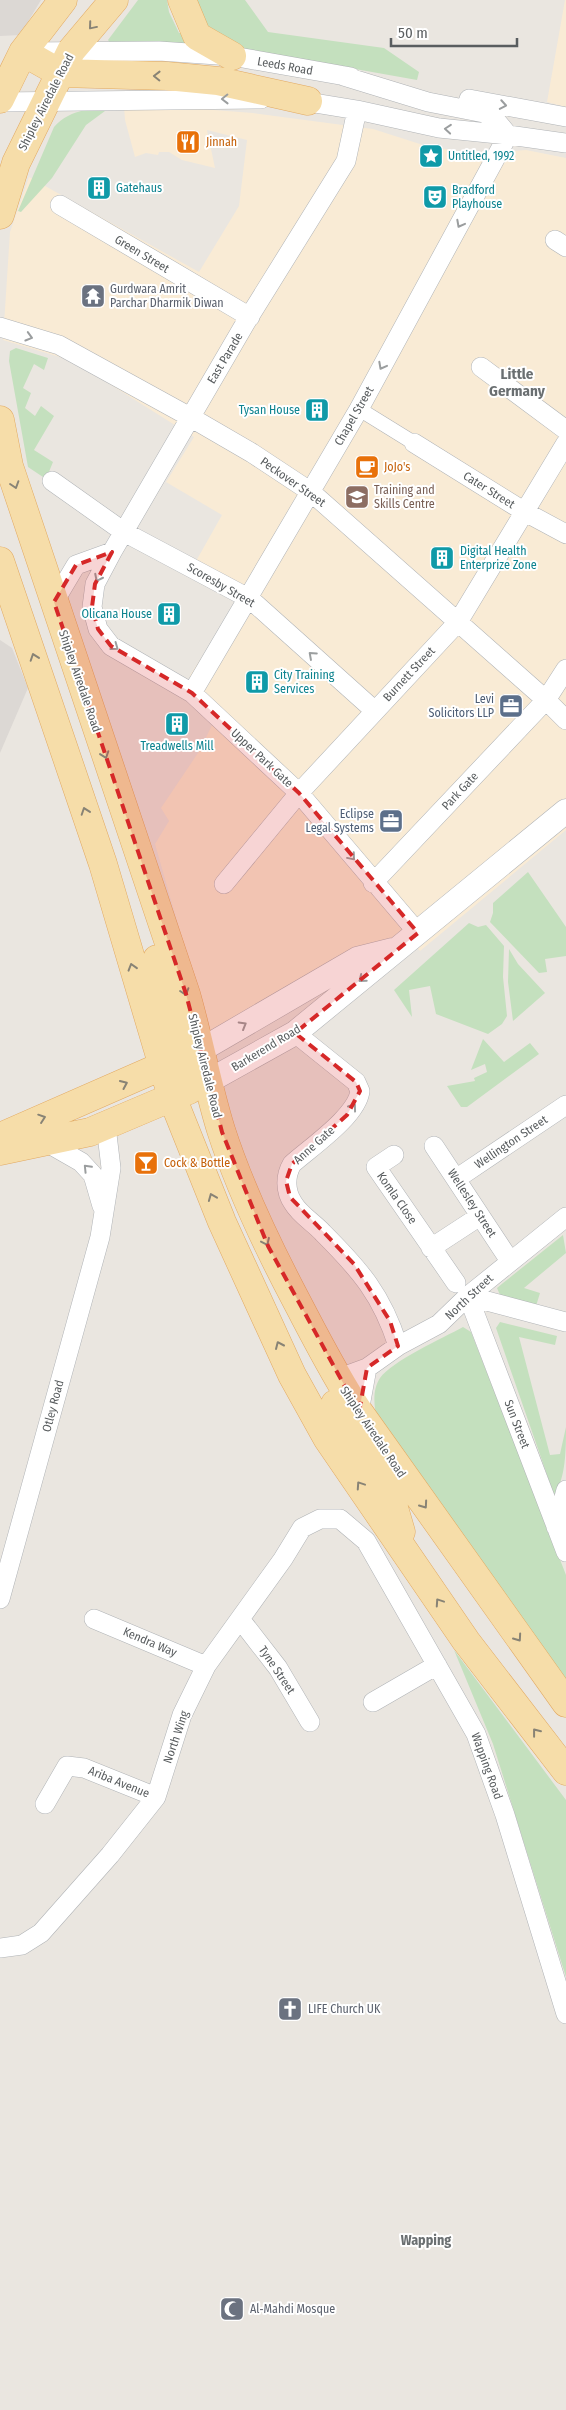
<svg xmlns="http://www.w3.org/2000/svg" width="566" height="2410" viewBox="0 0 566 2410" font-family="'Fira Sans Condensed',sans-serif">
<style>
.commercial{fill:#f9ebd5}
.industrial{fill:#dcd8d4}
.green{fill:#c4e0be}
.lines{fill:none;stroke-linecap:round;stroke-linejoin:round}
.pedestrian-casing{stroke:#b0b3b6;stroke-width:15}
.minor-casing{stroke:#b0b3b6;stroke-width:20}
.tertiary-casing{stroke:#b0b3b6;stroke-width:25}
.primary-casing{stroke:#e2a961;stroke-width:29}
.pedestrian{stroke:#fff;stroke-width:14}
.minor{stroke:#fff;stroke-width:19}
.tertiary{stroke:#fff;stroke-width:24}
.primary{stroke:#f6dda9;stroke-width:28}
.oneway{stroke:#888375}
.oneway2{stroke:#9b9e9f}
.marked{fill:#d62828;fill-opacity:0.2;stroke:#d62828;stroke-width:4;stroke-dasharray:10 6;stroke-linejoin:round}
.labels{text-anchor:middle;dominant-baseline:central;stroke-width:4;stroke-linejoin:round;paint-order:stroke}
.street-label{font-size:12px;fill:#595d5f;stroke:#fff}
.food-label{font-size:12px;fill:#c56008;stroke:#fff;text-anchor:start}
.culture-label{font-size:12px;fill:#0d838f;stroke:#fff;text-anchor:start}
.worship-label{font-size:12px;fill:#5b616d;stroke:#fff;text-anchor:start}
.education-label{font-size:12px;fill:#785e54;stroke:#fff;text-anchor:start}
.service-label{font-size:12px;fill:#4e5e75;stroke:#fff;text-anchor:end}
.neighbourhood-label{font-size:14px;font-weight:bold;fill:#6a6f71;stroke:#fff}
.quarter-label{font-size:15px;font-weight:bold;fill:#6a6f71;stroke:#fff}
</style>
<rect width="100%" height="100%" fill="#eae6e0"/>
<!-- commercial -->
<path class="commercial" d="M565,0h1v107l-19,-5z
M124,107l64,1 65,5 120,16 50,16 51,9 52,-4 40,8v672l-146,121 -17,-20 -8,6 -15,5 -161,92 -11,-4 -53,-186 14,-23 -8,-13 39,-58 12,-25 -19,-19 -4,-10 1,-21 48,-73 -47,-32 31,-55 -56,-33 28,-45 -121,-76 -70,-21 7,-108 19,-55 170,95 40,-66 8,-66 -40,-10 8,38 -33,-8 -13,-8h-10l-1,3 -12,-2 -11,4 -10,-37z"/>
<!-- industrial -->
<path class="industrial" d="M0,0h41l-21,35 -20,1z
M0,640l12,8 16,40 -28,65z"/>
<!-- green -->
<path class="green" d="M138,0h29l2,12 10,21h5l6,12 -80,-2 -2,-3z
M191,0h54l23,32 116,16 35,24 -2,8 -180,-32 -28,-11z
M85,110l20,1 -19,14 -34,53 -31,34 -3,-1 36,-84c9,-10 18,-14 31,-17z
M16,348l32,10 -4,12 -10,-6 -11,24 8,5 -6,15 10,8 6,-10 13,10 -20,34 19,12 -7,17 -18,-12 -19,-106 1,-10z
M528,872l38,55v29l-21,3 2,13 -8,1 -49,-51 3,-9v-10z
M469,923l9,4 8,-2 18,21 -1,31 4,39 -5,8 -14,10 -52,-20 -6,-28 -21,4 3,27 -18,-27z
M509,949l9,15 27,29 -32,28 -5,-39z
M483,1039l21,23 26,-19 9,11 -72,53h-6l-14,-21 28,-5 -1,-3 13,-6 -2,-8 -14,6z
M563,1235l3,18 -42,35 16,5 -4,13 -36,-11 -3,-7 6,-5z
M500,1322l57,14 -2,9 -36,-8 31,118 10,-1 6,-27c0,21 0,52 -12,68l-58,-167z
M463,1327l8,5 95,243v112l-189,-267c-3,-14 -5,-30 3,-42 12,-17 63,-40 83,-51z
M454,1650l112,150v177l-73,-233z"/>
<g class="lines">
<defs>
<path id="pedestrian" d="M359,409l55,34"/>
<path id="minor" d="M25,52l134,-1 73,5 119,21
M469,99l97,18
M296,100l61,10 82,18 69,7 58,8
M0,102l261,-3
M357,110l-11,51 -100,161 -134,230 -17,32 -3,23 6,22 13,17 81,47 107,100 119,140
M60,205l190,112
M555,240l11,7
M0,327l59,18 131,72 62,36 59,39 235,208 20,20
M481,367l85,63
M414,443l111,69 41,22
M52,481l72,51 126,67 125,112
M54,602l22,-37 36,-13
M192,693l167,-284 149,-274 -14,-17 -10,-5 -56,-11 -88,-27
M373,883l173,-183 20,-31
M224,884l75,-91 159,-171 108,-179
M295,1033l61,49 4,9c-3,25 -49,56 -68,73 -7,12 -7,27 1,39 7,12 21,20 30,30 37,37 59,62 75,113
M46,1142l35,20 12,13 9,31
M434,1146l76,115
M394,1155l-18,12 80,116
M456,1179l110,-74
M431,1248l49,-32
M468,1296l98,256
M468,1296l98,26
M337,1379l30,-11 31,-22 41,-22 29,-28 98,-79
M359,1412l8,-44
M556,1527l10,-37
M0,1599l100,-362 11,-69 -5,-42
M94,1619l112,47
M240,1619l38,49 32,54
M373,1702l64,-37
M45,1804l22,-38 17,2 72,29
M0,1948l22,-3 19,-12 69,-78 46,-58 26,-82 24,-49 77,-107 19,-31 18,-9h20l26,22 110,193 29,81 61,199"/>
<path id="tertiary" d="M201,1050l156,-91 36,-9
M207,1082l88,-49 271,-222"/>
<path id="primary" d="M182,0l15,36 35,20
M23,52l37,21 107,3 51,5 90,20
M0,99l23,-47 40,-52
M0,215l16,-52 55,-112 43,-51
M0,420l9,46 177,528c13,45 21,91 35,136 19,59 46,115 75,170 20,38 39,76 63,112l207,291
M0,561l103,303 69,233 50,125 70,153 35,63 139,203 100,130
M157,959l27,105 -3,23 -9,10
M0,1137l178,-78
M0,1151l90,-19 99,-42
M335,1404l23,44 32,46 11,38"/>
</defs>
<!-- pedestrian casing -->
<use href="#pedestrian" class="pedestrian-casing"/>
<!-- minor casing -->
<use href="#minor" class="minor-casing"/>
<!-- tertiary casing -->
<use href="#tertiary" class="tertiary-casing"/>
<!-- primary casing -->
<use href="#primary" class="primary-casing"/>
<!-- pedestrian -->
<use href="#pedestrian" class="pedestrian"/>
<!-- minor -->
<use href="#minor" class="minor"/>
<!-- tertiary -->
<use href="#tertiary" class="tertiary"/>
<!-- primary -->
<use href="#primary" class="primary"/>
</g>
<!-- one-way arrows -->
<defs><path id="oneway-chevron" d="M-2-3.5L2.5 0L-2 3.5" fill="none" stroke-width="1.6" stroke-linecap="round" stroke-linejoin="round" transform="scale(1.25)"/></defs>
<g class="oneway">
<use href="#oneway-chevron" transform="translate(92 26) rotate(130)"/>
<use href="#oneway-chevron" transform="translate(157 76) rotate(-179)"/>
<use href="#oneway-chevron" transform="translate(15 485) rotate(72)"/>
<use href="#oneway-chevron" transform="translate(34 657) rotate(-109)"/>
<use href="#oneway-chevron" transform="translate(105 755) rotate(71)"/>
<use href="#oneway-chevron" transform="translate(85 811) rotate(-109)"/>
<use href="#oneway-chevron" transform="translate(132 967) rotate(-107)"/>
<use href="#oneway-chevron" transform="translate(185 992) rotate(72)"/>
<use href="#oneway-chevron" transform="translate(124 1084) rotate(-24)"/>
<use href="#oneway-chevron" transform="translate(42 1118) rotate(-19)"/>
<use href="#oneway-chevron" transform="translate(212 1197) rotate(-112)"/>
<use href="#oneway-chevron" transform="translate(266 1242) rotate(65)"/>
<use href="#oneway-chevron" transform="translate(279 1345) rotate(-114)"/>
<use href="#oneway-chevron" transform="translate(360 1485) rotate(-124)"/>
<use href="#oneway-chevron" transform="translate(424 1505) rotate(55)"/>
<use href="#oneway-chevron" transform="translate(439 1602) rotate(-124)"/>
<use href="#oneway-chevron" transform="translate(518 1638) rotate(55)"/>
<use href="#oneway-chevron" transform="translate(536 1732) rotate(-128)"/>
</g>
<g class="oneway2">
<use href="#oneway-chevron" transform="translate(225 99) rotate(179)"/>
<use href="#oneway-chevron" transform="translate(503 105) rotate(10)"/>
<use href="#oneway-chevron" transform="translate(448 129) rotate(-175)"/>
<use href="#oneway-chevron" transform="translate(460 224) rotate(118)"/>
<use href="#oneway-chevron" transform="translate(29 337) rotate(16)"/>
<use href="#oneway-chevron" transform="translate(382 366) rotate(118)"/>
<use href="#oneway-chevron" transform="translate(98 578) rotate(117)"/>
<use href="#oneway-chevron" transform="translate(115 647) rotate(36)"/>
<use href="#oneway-chevron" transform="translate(312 655) rotate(-138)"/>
<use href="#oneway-chevron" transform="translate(352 857) rotate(50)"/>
<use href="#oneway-chevron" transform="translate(362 979) rotate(141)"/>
<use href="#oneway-chevron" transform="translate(243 1025) rotate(-30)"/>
<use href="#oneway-chevron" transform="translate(353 1107) rotate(-54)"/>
<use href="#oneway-chevron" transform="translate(87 1168) rotate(-134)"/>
</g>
<!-- marked area -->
<path class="marked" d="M112,552l-17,32 -3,23 6,22 13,17 81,47 107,100 119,140 -123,100 61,49 4,9 -13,24 -55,49 -6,17 4,16 64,67 36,57 8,25 -31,22 -8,44 -91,-166 -46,-114 -36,-138 -132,-392 22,-37z"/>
<!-- icons -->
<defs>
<symbol id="restaurant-square" viewBox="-11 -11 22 22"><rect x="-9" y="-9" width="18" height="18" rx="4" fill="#e8710a" stroke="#fff"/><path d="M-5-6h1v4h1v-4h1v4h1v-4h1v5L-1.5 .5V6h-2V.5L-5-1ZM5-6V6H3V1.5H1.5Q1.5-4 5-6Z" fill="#fff"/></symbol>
<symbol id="sight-square" viewBox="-11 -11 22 22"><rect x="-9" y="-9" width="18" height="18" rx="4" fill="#0f9aa8" stroke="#fff"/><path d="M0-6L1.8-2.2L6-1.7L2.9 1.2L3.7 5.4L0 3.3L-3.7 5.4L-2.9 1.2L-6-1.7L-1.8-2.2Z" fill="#fff"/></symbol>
<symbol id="building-square" viewBox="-11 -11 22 22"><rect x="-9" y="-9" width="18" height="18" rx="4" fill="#0f9aa8" stroke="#fff"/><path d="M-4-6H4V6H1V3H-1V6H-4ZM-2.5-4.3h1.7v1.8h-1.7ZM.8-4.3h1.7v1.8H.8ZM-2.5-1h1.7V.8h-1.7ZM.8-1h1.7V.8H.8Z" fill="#fff"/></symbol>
<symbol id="theatre-square" viewBox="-11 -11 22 22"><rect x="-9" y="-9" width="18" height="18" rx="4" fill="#0f9aa8" stroke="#fff"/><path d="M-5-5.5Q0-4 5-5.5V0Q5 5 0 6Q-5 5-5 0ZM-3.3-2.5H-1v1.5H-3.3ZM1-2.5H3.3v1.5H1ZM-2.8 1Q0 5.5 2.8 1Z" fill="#fff"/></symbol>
<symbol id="temple-square" viewBox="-11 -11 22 22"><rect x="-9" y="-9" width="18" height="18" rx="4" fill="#6b7280" stroke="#fff"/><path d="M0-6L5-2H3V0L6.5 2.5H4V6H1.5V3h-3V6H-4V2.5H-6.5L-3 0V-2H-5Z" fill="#fff"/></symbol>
<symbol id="cafe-square" viewBox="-11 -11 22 22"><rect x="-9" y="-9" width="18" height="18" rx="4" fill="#e8710a" stroke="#fff"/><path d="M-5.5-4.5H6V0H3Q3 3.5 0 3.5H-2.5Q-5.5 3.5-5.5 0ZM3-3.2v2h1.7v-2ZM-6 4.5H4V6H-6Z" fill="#fff"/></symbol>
<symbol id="school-square" viewBox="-11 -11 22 22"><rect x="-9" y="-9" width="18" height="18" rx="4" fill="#8d6e63" stroke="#fff"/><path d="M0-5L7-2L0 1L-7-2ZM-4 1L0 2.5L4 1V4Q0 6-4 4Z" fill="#fff"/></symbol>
<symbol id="office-square" viewBox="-11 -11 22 22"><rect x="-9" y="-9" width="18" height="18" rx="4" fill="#5c6f8a" stroke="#fff"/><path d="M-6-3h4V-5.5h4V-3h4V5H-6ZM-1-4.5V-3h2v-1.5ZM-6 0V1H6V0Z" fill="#fff"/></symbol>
<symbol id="bar-square" viewBox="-11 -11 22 22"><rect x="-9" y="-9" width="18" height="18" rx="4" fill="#e8710a" stroke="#fff"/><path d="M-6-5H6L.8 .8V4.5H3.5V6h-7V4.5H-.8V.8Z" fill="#fff"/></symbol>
<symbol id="church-square" viewBox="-11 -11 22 22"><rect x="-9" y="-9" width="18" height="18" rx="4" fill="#6b7280" stroke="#fff"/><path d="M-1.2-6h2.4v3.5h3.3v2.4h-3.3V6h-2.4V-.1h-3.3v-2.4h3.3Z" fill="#fff"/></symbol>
<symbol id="mosque-square" viewBox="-11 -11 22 22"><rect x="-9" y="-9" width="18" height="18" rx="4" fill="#6b7280" stroke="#fff"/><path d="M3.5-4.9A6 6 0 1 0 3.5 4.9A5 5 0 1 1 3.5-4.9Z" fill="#fff"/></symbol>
</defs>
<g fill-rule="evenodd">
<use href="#restaurant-square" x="174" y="128" width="28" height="28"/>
<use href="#sight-square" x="417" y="142" width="28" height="28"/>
<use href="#building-square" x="85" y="174" width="28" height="28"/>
<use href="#theatre-square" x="421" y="183" width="28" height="28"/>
<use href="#temple-square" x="79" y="282" width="28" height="28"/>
<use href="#building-square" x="303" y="396" width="28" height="28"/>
<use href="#cafe-square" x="353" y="453" width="28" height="28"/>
<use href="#school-square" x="343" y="483" width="28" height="28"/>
<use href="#building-square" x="428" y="544" width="28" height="28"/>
<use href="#building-square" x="155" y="600" width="28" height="28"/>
<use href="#building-square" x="243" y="668" width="28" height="28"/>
<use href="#office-square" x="497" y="692" width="28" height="28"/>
<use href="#building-square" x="163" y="710" width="28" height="28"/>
<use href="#office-square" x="377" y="807" width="28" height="28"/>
<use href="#bar-square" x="132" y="1149" width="28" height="28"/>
<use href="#church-square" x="276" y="1995" width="28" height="28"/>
<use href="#mosque-square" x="218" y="2295" width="28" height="28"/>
</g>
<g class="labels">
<!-- street labels -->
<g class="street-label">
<text transform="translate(285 66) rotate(10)">Leeds Road</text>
<text transform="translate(46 102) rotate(-63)">Shipley Airedale Road</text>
<text transform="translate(142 254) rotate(31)">Green Street</text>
<text transform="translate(225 358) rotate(-59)">East Parade</text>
<text transform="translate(354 416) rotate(-60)">Chapel Street</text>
<text transform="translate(293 482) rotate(35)">Peckover Street</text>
<text transform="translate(489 490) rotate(32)">Cater Street</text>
<text transform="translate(221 585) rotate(30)">Scoresby Street</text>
<text transform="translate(409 674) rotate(-47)">Burnett Street</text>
<text transform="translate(80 681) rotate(71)">Shipley Airedale Road</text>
<text transform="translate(262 758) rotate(43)">Upper Park Gate</text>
<text transform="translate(460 791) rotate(-47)">Park Gate</text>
<text transform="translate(266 1048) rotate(-31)">Barkerend Road</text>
<text transform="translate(205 1066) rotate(76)">Shipley Airedale Road</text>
<text transform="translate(511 1142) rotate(-34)">Wellington Street</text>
<text transform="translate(314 1145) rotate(-42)">Anne Gate</text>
<text transform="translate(397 1198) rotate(55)">Komla Close</text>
<text transform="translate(472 1203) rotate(57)">Wellesley Street</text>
<text transform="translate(469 1297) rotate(-43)">North Street</text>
<text transform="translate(53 1406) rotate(-75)">Otley Road</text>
<text transform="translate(517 1424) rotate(69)">Sun Street</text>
<text transform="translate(373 1432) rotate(56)">Shipley Airedale Road</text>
<text transform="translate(150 1642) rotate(23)">Kendra Way</text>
<text transform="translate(277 1670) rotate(56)">Tyne Street</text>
<text transform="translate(176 1737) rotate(-71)">North Wing</text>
<text transform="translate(487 1766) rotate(70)">Wapping Road</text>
<text transform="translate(119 1782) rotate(22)">Ariba Avenue</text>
</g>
<!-- food labels -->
<g class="food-label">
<text x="206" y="142">Jinnah</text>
<text x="384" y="467">JoJo's</text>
<text x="164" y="1163">Cock &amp; Bottle</text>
</g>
<!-- culture labels -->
<g class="culture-label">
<text x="448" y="156">Untitled, 1992</text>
<text x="116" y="188">Gatehaus</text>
<text x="452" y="190">Bradford<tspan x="452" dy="14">Playhouse</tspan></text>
<text x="300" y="410" text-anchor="end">Tysan House</text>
<text x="460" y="551">Digital Health<tspan x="460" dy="14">Enterprize Zone</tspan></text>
<text x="152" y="614" text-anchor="end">Olicana House</text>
<text x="274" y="675">City Training<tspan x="274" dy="14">Services</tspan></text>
<text x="177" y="746" text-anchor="middle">Treadwells Mill</text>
</g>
<!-- worship labels -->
<g class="worship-label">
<text x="110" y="289">Gurdwara Amrit<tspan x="110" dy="14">Parchar Dharmik Diwan</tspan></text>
<text x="308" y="2009">LIFE Church UK</text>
<text x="250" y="2309">Al‐Mahdi Mosque</text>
</g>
<!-- education labels -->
<g class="education-label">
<text x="374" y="490">Training and<tspan x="374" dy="14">Skills Centre</tspan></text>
</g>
<!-- service labels -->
<g class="service-label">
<text x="494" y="699">Levi<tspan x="494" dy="14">Solicitors LLP</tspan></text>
<text x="374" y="814">Eclipse<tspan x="374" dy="14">Legal Systems</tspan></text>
</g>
<!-- neighbourhood labels -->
<g class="neighbourhood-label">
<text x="426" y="2240">Wapping</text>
</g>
<!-- quarter labels -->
<g class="quarter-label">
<text x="517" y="374">Little<tspan x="517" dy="17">Germany</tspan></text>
</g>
</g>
<!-- scale -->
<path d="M391 38v8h126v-8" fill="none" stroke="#595d5f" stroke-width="2.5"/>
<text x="398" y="38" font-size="15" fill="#595d5f" stroke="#ffffff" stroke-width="4" paint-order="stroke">50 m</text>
</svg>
